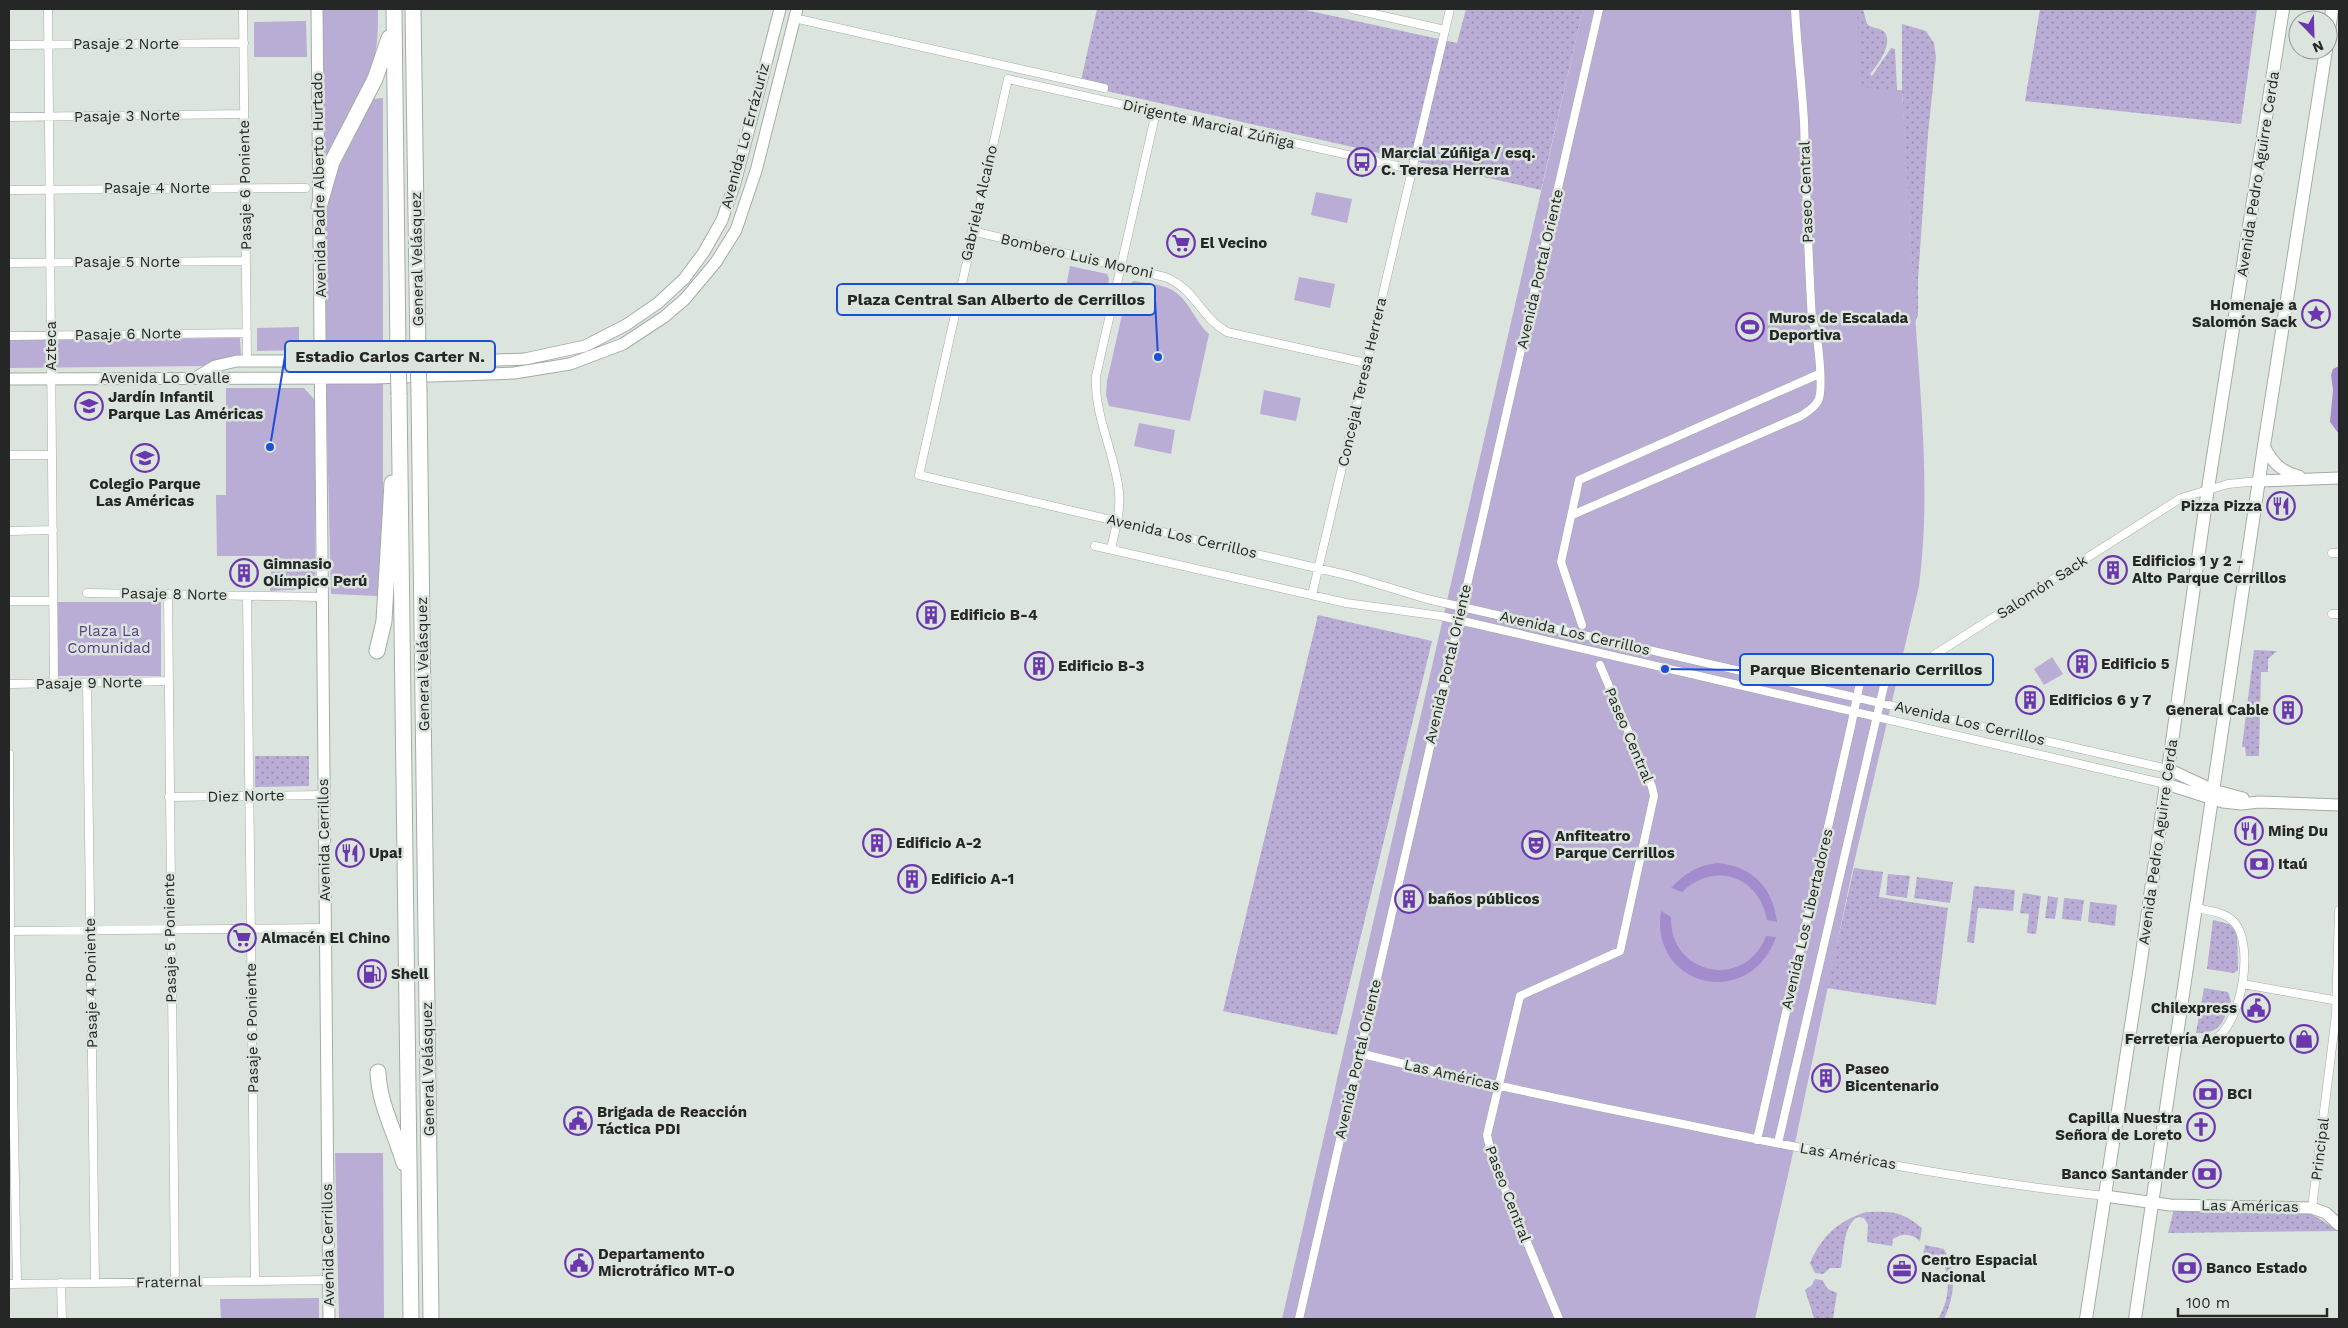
<svg xmlns="http://www.w3.org/2000/svg" width="2348" height="1328" viewBox="0 0 2348 1328" font-family="'Work Sans',sans-serif">
<style>
.grass{fill:url(#grass-dots)}
.park{fill:#b9acd5}
.water{fill:#a28ccd}
.lines{fill:none;stroke-linecap:round;stroke-linejoin:round}
.street-casing{stroke:#a3aca4;stroke-width:9}
.secondary-casing{stroke:#a3aca4;stroke-width:13}
.primary-casing{stroke:#a3aca4;stroke-width:14}
.highway-casing{stroke:#a3aca4;stroke-width:17}
.street{stroke:#fff;stroke-width:8}
.secondary{stroke:#fff;stroke-width:11}
.primary{stroke:#fff;stroke-width:12}
.highway{stroke:#fff;stroke-width:15}
.highway-bridge-casing{stroke:#a3aca4;stroke-width:17;stroke-linecap:butt}
.highway-bridge{stroke:#fff;stroke-width:15}
.labels{text-anchor:middle;dominant-baseline:central;stroke-width:5;stroke-linejoin:round;paint-order:stroke}
.street-label{font-size:15px;fill:#242725;stroke:#dce5dd}
.poi-label{font-size:15px;font-weight:bold;fill:#242725;stroke:#dce5dd;text-anchor:start}
.park-label{font-size:15px;fill:#583886;stroke:#dce5dd}
.leader{fill:none;stroke:#1d4ed8;stroke-width:2}
.callout-dot{fill:#1d4ed8;stroke:#dce5dd;stroke-width:2}
.callout{fill:#dce5dd;stroke:#1d4ed8;stroke-width:2}
.callout-label{font-size:16px;text-anchor:middle;font-weight:bold;fill:#242725}
</style>
<defs>
<pattern id="grass-dots" width="8" height="8" patternUnits="userSpaceOnUse" patternTransform="scale(1.25)"><rect width="8" height="8" fill="#b9acd5"/><path d="M2 2h.1M6 6h.1" fill="none" stroke="#968cad" stroke-width="1.8" stroke-linecap="round"/></pattern>
</defs>
<rect width="100%" height="100%" fill="#dce5dd"/>
<!-- grass -->
<path class="grass" d="M1097,9h204l156,34 9,-34h117l-42,181 -461,-105z
M1804,9h59l4,15c5,5 14,3 18,9 8,12 -8,33 -15,41l2,2 19,-28 4,1 13,265 -49,-220z
M2040,9h217l-16,115 -216,-23z
M1902,24l24,7 8,12 2,14 -8,77 -10,145v36l-3,7 -13,-232z
M1318,615l114,26 -95,394 -114,-24z
M2254,650l23,1 -9,8v13h-7l-2,84h-13l-1,-9h-3z
M255,756h54v30l-54,1z
M1854,868l29,4 -4,25 69,11 -12,97 -109,-17z
M1888,874l22,2 -3,22 -21,-3z
M1917,877l36,5 -3,21 -36,-5z
M1974,886l41,4 -2,21 -35,-3 -4,35 -7,-1z
M2023,893l18,3 -5,38 -9,-1 2,-19 -9,-1z
M2048,896l10,2 -3,21 -10,-1z
M2064,898l20,2 -3,21 -19,-2z
M2090,902l27,3 -2,21 -27,-4z
M2213,920l16,4 8,9 1,37 -4,3 -27,-4z
M2204,988l24,4 3,9c-8,21 -10,33 -35,32z
M2174,1209l134,3 31,19 -171,2z
M1866,1212c25,-1 36,-1 56,16l-2,13c-8,-8 -18,-8 -27,-2l-1,7 -25,-4 1,-17 -4,-7 -6,-1c-15,7 -14,36 -17,51h-11l-7,6 -8,-1 -5,-10c12,-27 28,-42 56,-51z
M1925,1245l19,4c13,24 11,46 0,70h-6c12,-20 13,-41 3,-62l-18,-2z
M1815,1279l7,1 6,9 9,4 -4,26 -19,-1 -9,-28 7,-5z"/>
<!-- park -->
<path class="park" d="M322,9h56c0,22 0,42 -8,62l-48,94z
M1583,9h274l5,77 19,4h21c5,80 9,159 14,239 6,85 14,172 3,257l-65,277 -63,299 -36,157h-473z
M306,21l1,36h-53v-35z
M383,98v436l-5,62 -47,-2 -9,-371 10,-51 40,-73z
M1316,192l36,7 -5,24 -36,-8z
M1070,266l37,8 2,5 -8,37 -39,-9z
M1299,277l36,7 -5,24 -36,-8z
M1134,281c11,2 26,3 36,8 19,9 24,32 39,45l-19,87 -81,-15 -3,-11 1,-14 22,-97z
M299,327v23l-42,1v-23z
M240,338l1,18 -33,10 -199,2v-28z
M226,388h78l11,12v180l-9,9 -36,2 2,-35h-55l-1,-61h10z
M1264,390l37,8 -5,23 -36,-7z
M1139,423l36,7 -4,24 -37,-8z
M57,602h104v74h-104z
M2052,657l11,17 -19,11 -10,-16z
M335,1153h48l1,166h-45z
M319,1298v21h-98l-1,-20z"/>
<!-- water -->
<path class="water" d="M2339,366v68l-9,-12 3,-32 -2,-15 2,-6z
M1717,863c35,3 56,24 60,59l-10,-2c-8,-44 -52,-59 -85,-28l-11,-4c14,-15 26,-22 46,-25z
M1661,911l10,6c-2,58 74,74 95,19l10,1c-27,75 -127,49 -115,-26z"/>
<g class="lines">
<defs>
<path id="street" d="M48,9l6,674
M243,9l4,352
M1352,9l93,21
M794,18l310,70
M9,45l235,-2
M9,117l235,-3
M1411,169l-403,-90 -89,396 432,101 76,23 741,170
M9,190l297,-2
M972,231l193,46c31,12 34,39 62,55l139,31
M9,263l237,-2
M9,336l238,-3
M9,455h43
M1572,515l229,-99c6,-4 13,-8 17,-15 6,-11 0,-70 -6,-81 -4,-66 -6,-132 -8,-198 -2,-37 -7,-75 -9,-113
M9,531l44,-1
M1095,546l251,57 95,13 725,168
M1111,549c4,-19 10,-38 8,-57 -4,-40 -25,-75 -23,-116l60,-264
M2332,553h7
M87,593l234,4
M168,594l7,688
M1312,595l138,-586
M247,596l8,685
M9,601h44
M2332,614h7
M1582,625l-21,-63 18,-82 240,-106
M87,683l8,600
M9,684l160,-3
M9,754l1,177 7,352
M169,797l154,-2
M9,931l316,-3
M2243,984l96,17
M2178,1038c10,2 25,7 35,2 28,-13 42,-93 22,-117 -9,-11 -25,-12 -39,-15
M1359,1053c104,26 209,48 314,69 143,30 287,58 432,74
M1757,1140l94,-414 13,-63 4,-3 35,7 17,-3 261,-166 47,-14 31,-3
M1778,1143l111,-479
M2312,1208l24,-193 3,-105
M61,1283l1,36
M9,1284l320,-4
M1299,1319l300,-1310
M1559,1319l-67,-161 -5,-23 33,-139 100,-45 34,-155 -2,-9 -52,-122"/>
<path id="secondary" d="M317,9l12,1310
M197,377l18,-11 22,-5h84l74,3 130,-5 60,-13 41,-21 32,-22 26,-24 20,-27 18,-32 13,-37 45,-174
M9,379l365,-1 140,-5 56,-9 53,-20 41,-27 21,-18 31,-37 20,-32 20,-59 41,-162
M2264,446c8,16 17,26 35,30
M2259,481l80,-3
M2168,769l45,21 30,8
M2166,784l57,18 18,2 18,-2 80,3
M2105,1196l65,9 142,3 14,5 13,12"/>
<path id="primary" d="M2328,38l4,-29
M2086,1319l54,-352 67,-472 76,-486
M2135,1319l129,-873 62,-396"/>
<path id="highway" d="M394,9l4,342
M413,9l5,343
M319,207l13,-45 43,-83 14,-41
M419,393l12,926
M399,395l12,924
M377,651l7,-30 8,-138
M378,1072c1,32 17,60 26,91"/>
</defs>
<!-- street casing -->
<use href="#street" class="street-casing"/>
<!-- secondary casing -->
<use href="#secondary" class="secondary-casing"/>
<!-- primary casing -->
<use href="#primary" class="primary-casing"/>
<!-- highway casing -->
<use href="#highway" class="highway-casing"/>
<!-- street -->
<use href="#street" class="street"/>
<!-- secondary -->
<use href="#secondary" class="secondary"/>
<!-- primary -->
<use href="#primary" class="primary"/>
<!-- highway -->
<use href="#highway" class="highway"/>
<defs>
<path id="highway-bridge" d="M398,351l1,44
M418,352l1,41"/>
</defs>
<!-- highway-bridge casing -->
<use href="#highway-bridge" class="highway-bridge-casing"/>
<!-- highway-bridge -->
<use href="#highway-bridge" class="highway-bridge"/>
</g>
<!-- icons -->
<defs>
<symbol id="bus-ring" viewBox="-11 -11 22 22"><circle r="9.5" fill="#dce5dd" stroke="#6b37ae" stroke-width="1.5"/><path d="M-5-6H5V4H4V6H2V4H-2V6H-4V4H-5ZM-3.5-4V0h7V-4ZM-3.5 1.2v1.5H-2V1.2ZM2 1.2v1.5H3.5V1.2Z" fill="#6b37ae"/></symbol>
<symbol id="supermarket-ring" viewBox="-11 -11 22 22"><circle r="9.5" fill="#dce5dd" stroke="#6b37ae" stroke-width="1.5"/><path d="M-6-5.5h2.5l.6 2H6L4.5 2H-2.5L-4.4-4H-6ZM-1.5 3.2a1.3 1.3 0 1 0 .1 0ZM3 3.2a1.3 1.3 0 1 0 .1 0Z" fill="#6b37ae"/></symbol>
<symbol id="sight-ring" viewBox="-11 -11 22 22"><circle r="9.5" fill="#dce5dd" stroke="#6b37ae" stroke-width="1.5"/><path d="M0-6L1.8-2.2L6-1.7L2.9 1.2L3.7 5.4L0 3.3L-3.7 5.4L-2.9 1.2L-6-1.7L-1.8-2.2Z" fill="#6b37ae"/></symbol>
<symbol id="stadium-ring" viewBox="-11 -11 22 22"><circle r="9.5" fill="#dce5dd" stroke="#6b37ae" stroke-width="1.5"/><path d="M0-5a6.5 5 0 1 0 0 10a6.5 5 0 1 0 0-10ZM-3.5-1.8h7v3.6h-7Z" fill="#6b37ae"/></symbol>
<symbol id="school-ring" viewBox="-11 -11 22 22"><circle r="9.5" fill="#dce5dd" stroke="#6b37ae" stroke-width="1.5"/><path d="M0-5L7-2L0 1L-7-2ZM-4 1L0 2.5L4 1V4Q0 6-4 4Z" fill="#6b37ae"/></symbol>
<symbol id="restaurant-ring" viewBox="-11 -11 22 22"><circle r="9.5" fill="#dce5dd" stroke="#6b37ae" stroke-width="1.5"/><path d="M-5-6h1v4h1v-4h1v4h1v-4h1v5L-1.5 .5V6h-2V.5L-5-1ZM5-6V6H3V1.5H1.5Q1.5-4 5-6Z" fill="#6b37ae"/></symbol>
<symbol id="building-ring" viewBox="-11 -11 22 22"><circle r="9.5" fill="#dce5dd" stroke="#6b37ae" stroke-width="1.5"/><path d="M-4-6H4V6H1V3H-1V6H-4ZM-2.5-4.3h1.7v1.8h-1.7ZM.8-4.3h1.7v1.8H.8ZM-2.5-1h1.7V.8h-1.7ZM.8-1h1.7V.8H.8Z" fill="#6b37ae"/></symbol>
<symbol id="theatre-ring" viewBox="-11 -11 22 22"><circle r="9.5" fill="#dce5dd" stroke="#6b37ae" stroke-width="1.5"/><path d="M-5-5.5Q0-4 5-5.5V0Q5 5 0 6Q-5 5-5 0ZM-3.3-2.5H-1v1.5H-3.3ZM1-2.5H3.3v1.5H1ZM-2.8 1Q0 5.5 2.8 1Z" fill="#6b37ae"/></symbol>
<symbol id="bank-ring" viewBox="-11 -11 22 22"><circle r="9.5" fill="#dce5dd" stroke="#6b37ae" stroke-width="1.5"/><path d="M-6-4H6V4H-6ZM0-2.3a2.3 2.3 0 1 0 0 4.6a2.3 2.3 0 1 0 0-4.6Z" fill="#6b37ae"/></symbol>
<symbol id="fuel-ring" viewBox="-11 -11 22 22"><circle r="9.5" fill="#dce5dd" stroke="#6b37ae" stroke-width="1.5"/><path d="M-5.5-6h7V0h2V4h1.3V-2.5L3-4.5l.8-.8L6-3V5H2.5V1h-1V6h-7ZM-4.2-4.7v3.2H.2V-4.7Z" fill="#6b37ae"/></symbol>
<symbol id="civic-ring" viewBox="-11 -11 22 22"><circle r="9.5" fill="#dce5dd" stroke="#6b37ae" stroke-width="1.5"/><path d="M-.6-6.5H3V-4.5H.6V-3L4-1V1h2V6H-6V1h2V-1L-.6-3ZM-1.2 2.5V6h2.4V2.5Z" fill="#6b37ae"/></symbol>
<symbol id="shop-ring" viewBox="-11 -11 22 22"><circle r="9.5" fill="#dce5dd" stroke="#6b37ae" stroke-width="1.5"/><path d="M-5-2.5h2.3a2.7 3.5 0 0 1 5.4 0H5L5.5 6h-11ZM-1.5-2.5h3a1.5 2.3 0 0 0-3 0Z" fill="#6b37ae"/></symbol>
<symbol id="church-ring" viewBox="-11 -11 22 22"><circle r="9.5" fill="#dce5dd" stroke="#6b37ae" stroke-width="1.5"/><path d="M-1.2-6h2.4v3.5h3.3v2.4h-3.3V6h-2.4V-.1h-3.3v-2.4h3.3Z" fill="#6b37ae"/></symbol>
<symbol id="office-ring" viewBox="-11 -11 22 22"><circle r="9.5" fill="#dce5dd" stroke="#6b37ae" stroke-width="1.5"/><path d="M-6-3h4V-5.5h4V-3h4V5H-6ZM-1-4.5V-3h2v-1.5ZM-6 0V1H6V0Z" fill="#6b37ae"/></symbol>
</defs>
<g fill-rule="evenodd">
<use href="#bus-ring" x="1346" y="146" width="32" height="32"/>
<use href="#supermarket-ring" x="1165" y="227" width="32" height="32"/>
<use href="#sight-ring" x="2300" y="298" width="32" height="32"/>
<use href="#stadium-ring" x="1734" y="311" width="32" height="32"/>
<use href="#school-ring" x="73" y="390" width="32" height="32"/>
<use href="#school-ring" x="129" y="442" width="32" height="32"/>
<use href="#restaurant-ring" x="2265" y="490" width="32" height="32"/>
<use href="#building-ring" x="2097" y="554" width="32" height="32"/>
<use href="#building-ring" x="228" y="557" width="32" height="32"/>
<use href="#building-ring" x="915" y="599" width="32" height="32"/>
<use href="#building-ring" x="2066" y="648" width="32" height="32"/>
<use href="#building-ring" x="1023" y="650" width="32" height="32"/>
<use href="#building-ring" x="2014" y="684" width="32" height="32"/>
<use href="#building-ring" x="2272" y="694" width="32" height="32"/>
<use href="#restaurant-ring" x="2233" y="815" width="32" height="32"/>
<use href="#building-ring" x="861" y="827" width="32" height="32"/>
<use href="#theatre-ring" x="1520" y="829" width="32" height="32"/>
<use href="#restaurant-ring" x="334" y="837" width="32" height="32"/>
<use href="#bank-ring" x="2243" y="848" width="32" height="32"/>
<use href="#building-ring" x="896" y="863" width="32" height="32"/>
<use href="#building-ring" x="1393" y="883" width="32" height="32"/>
<use href="#supermarket-ring" x="226" y="922" width="32" height="32"/>
<use href="#fuel-ring" x="356" y="958" width="32" height="32"/>
<use href="#civic-ring" x="2240" y="992" width="32" height="32"/>
<use href="#shop-ring" x="2288" y="1023" width="32" height="32"/>
<use href="#building-ring" x="1810" y="1062" width="32" height="32"/>
<use href="#bank-ring" x="2192" y="1078" width="32" height="32"/>
<use href="#civic-ring" x="562" y="1105" width="32" height="32"/>
<use href="#church-ring" x="2185" y="1111" width="32" height="32"/>
<use href="#bank-ring" x="2191" y="1158" width="32" height="32"/>
<use href="#civic-ring" x="563" y="1247" width="32" height="32"/>
<use href="#bank-ring" x="2171" y="1252" width="32" height="32"/>
<use href="#office-ring" x="1886" y="1253" width="32" height="32"/>
</g>
<g class="labels">
<!-- street labels -->
<g class="street-label">
<text x="126" y="44">Pasaje 2 Norte</text>
<text transform="translate(127 116) rotate(-1)">Pasaje 3 Norte</text>
<text transform="translate(1209 124) rotate(13)">Dirigente Marcial Zúñiga</text>
<text transform="translate(745 136) rotate(-75)">Avenida Lo Errázuriz</text>
<text transform="translate(2258 174) rotate(-81)">Avenida Pedro Aguirre Cerda</text>
<text transform="translate(245 185) rotate(-91)">Pasaje 6 Poniente</text>
<text transform="translate(319 185) rotate(-91)">Avenida Padre Alberto Hurtado</text>
<text x="157" y="188">Pasaje 4 Norte</text>
<text transform="translate(1806 192) rotate(-92)">Paseo Central</text>
<text transform="translate(979 203) rotate(-77)">Gabriela Alcaíno</text>
<text transform="translate(1077 256) rotate(13)">Bombero Luis Moroni</text>
<text transform="translate(417 259) rotate(-91)">General Velásquez</text>
<text x="127" y="262">Pasaje 5 Norte</text>
<text transform="translate(1540 269) rotate(-77)">Avenida Portal Oriente</text>
<text transform="translate(128 334) rotate(-1)">Pasaje 6 Norte</text>
<text transform="translate(51 346) rotate(-90)">Azteca</text>
<text x="165" y="378">Avenida Lo Ovalle</text>
<text transform="translate(1362 382) rotate(-77)">Concejal Teresa Herrera</text>
<text transform="translate(1182 536) rotate(13)">Avenida Los Cerrillos</text>
<text transform="translate(2042 587) rotate(-33)">Salomón Sack</text>
<text transform="translate(174 594) rotate(1)">Pasaje 8 Norte</text>
<text transform="translate(1575 633) rotate(13)">Avenida Los Cerrillos</text>
<text transform="translate(423 664) rotate(-91)">General Velásquez</text>
<text transform="translate(1448 664) rotate(-77)">Avenida Portal Oriente</text>
<text transform="translate(89 683) rotate(-1)">Pasaje 9 Norte</text>
<text transform="translate(1970 723) rotate(13)">Avenida Los Cerrillos</text>
<text transform="translate(1629 735) rotate(67)">Paseo Central</text>
<text transform="translate(246 796) rotate(-1)">Diez Norte</text>
<text transform="translate(324 840) rotate(-91)">Avenida Cerrillos</text>
<text transform="translate(2158 842) rotate(-82)">Avenida Pedro Aguirre Cerda</text>
<text transform="translate(1807 919) rotate(-77)">Avenida Los Libertadores</text>
<text transform="translate(170 938) rotate(-91)">Pasaje 5 Poniente</text>
<text transform="translate(91 983) rotate(-91)">Pasaje 4 Poniente</text>
<text transform="translate(252 1028) rotate(-91)">Pasaje 6 Poniente</text>
<text transform="translate(1358 1059) rotate(-77)">Avenida Portal Oriente</text>
<text transform="translate(428 1069) rotate(-91)">General Velásquez</text>
<text transform="translate(1452 1075) rotate(13)">Las Américas</text>
<text transform="translate(2320 1149) rotate(-83)">Principal</text>
<text transform="translate(1848 1156) rotate(10)">Las Américas</text>
<text transform="translate(1508 1194) rotate(69)">Paseo Central</text>
<text transform="translate(2250 1206) rotate(1)">Las Américas</text>
<text transform="translate(328 1245) rotate(-91)">Avenida Cerrillos</text>
<text transform="translate(169 1282) rotate(-1)">Fraternal</text>
</g>
<!-- poi labels -->
<g class="poi-label">
<text x="1381" y="153">Marcial Zúñiga / esq.<tspan x="1381" dy="17">C. Teresa Herrera</tspan></text>
<text x="1200" y="243">El Vecino</text>
<text x="2297" y="305" text-anchor="end">Homenaje a<tspan x="2297" dy="17">Salomón Sack</tspan></text>
<text x="1769" y="318">Muros de Escalada<tspan x="1769" dy="17">Deportiva</tspan></text>
<text x="108" y="397">Jardín Infantil<tspan x="108" dy="17">Parque Las Américas</tspan></text>
<text x="145" y="484" text-anchor="middle">Colegio Parque<tspan x="145" dy="17">Las Américas</tspan></text>
<text x="2262" y="506" text-anchor="end">Pizza Pizza</text>
<text x="2132" y="561">Edificios 1 y 2 -<tspan x="2132" dy="17">Alto Parque Cerrillos</tspan></text>
<text x="263" y="564">Gimnasio<tspan x="263" dy="17">Olímpico Perú</tspan></text>
<text x="950" y="615">Edificio B-4</text>
<text x="2101" y="664">Edificio 5</text>
<text x="1058" y="666">Edificio B-3</text>
<text x="2049" y="700">Edificios 6 y 7</text>
<text x="2269" y="710" text-anchor="end">General Cable</text>
<text x="2268" y="831">Ming Du</text>
<text x="1555" y="836">Anfiteatro<tspan x="1555" dy="17">Parque Cerrillos</tspan></text>
<text x="896" y="843">Edificio A-2</text>
<text x="369" y="853">Upa!</text>
<text x="2278" y="864">Itaú</text>
<text x="931" y="879">Edificio A-1</text>
<text x="1428" y="899">baños públicos</text>
<text x="261" y="938">Almacén El Chino</text>
<text x="391" y="974">Shell</text>
<text x="2237" y="1008" text-anchor="end">Chilexpress</text>
<text x="2285" y="1039" text-anchor="end">Ferretería Aeropuerto</text>
<text x="1845" y="1069">Paseo<tspan x="1845" dy="17">Bicentenario</tspan></text>
<text x="2227" y="1094">BCI</text>
<text x="597" y="1112">Brigada de Reacción<tspan x="597" dy="17">Táctica PDI</tspan></text>
<text x="2182" y="1118" text-anchor="end">Capilla Nuestra<tspan x="2182" dy="17">Señora de Loreto</tspan></text>
<text x="2188" y="1174" text-anchor="end">Banco Santander</text>
<text x="598" y="1254">Departamento<tspan x="598" dy="17">Microtráfico MT-O</tspan></text>
<text x="1921" y="1260">Centro Espacial<tspan x="1921" dy="17">Nacional</tspan></text>
<text x="2206" y="1268">Banco Estado</text>
</g>
<!-- park labels -->
<g class="park-label">
<text x="109" y="631">Plaza La<tspan x="109" dy="17">Comunidad</tspan></text>
</g>
</g>
<!-- callouts -->
<path class="leader" d="M1158 357L1155 300M270 447L285 356M1665 669L1740 670"/>
<g class="callout-dot">
<circle cx="1158" cy="357" r="5"/>
<circle cx="270" cy="447" r="5"/>
<circle cx="1665" cy="669" r="5"/>
</g>
<g class="callout">
<rect x="837" y="284" width="318" height="31" rx="5"/>
<rect x="285" y="341" width="210" height="31" rx="5"/>
<rect x="1740" y="654" width="253" height="31" rx="5"/>
</g>
<g class="callout-label">
<text x="996" y="305">Plaza Central San Alberto de Cerrillos</text>
<text x="390" y="362">Estadio Carlos Carter N.</text>
<text x="1866" y="675">Parque Bicentenario Cerrillos</text>
</g>
<!-- border -->
<rect width="2348" height="1328" fill="none" stroke="#242725" stroke-width="20"/>
<!-- north arrow -->
<g transform="translate(2313 35) rotate(157)"><circle r="24" fill="#dce5dd" stroke="#929993"/>
<path d="M0-4L9 19L0 12L-9 19Z" fill="#6b37ae"/>
<text y="-8" font-size="14" font-weight="bold" text-anchor="middle" fill="#242725">N</text>
</g>
<!-- scale -->
<path d="M2178 1308v8h149v-8" fill="none" stroke="#242725" stroke-width="2.5"/>
<text x="2186" y="1308" font-size="15" fill="#242725" stroke="#dce5dd" stroke-width="4" paint-order="stroke">100 m</text>
</svg>
